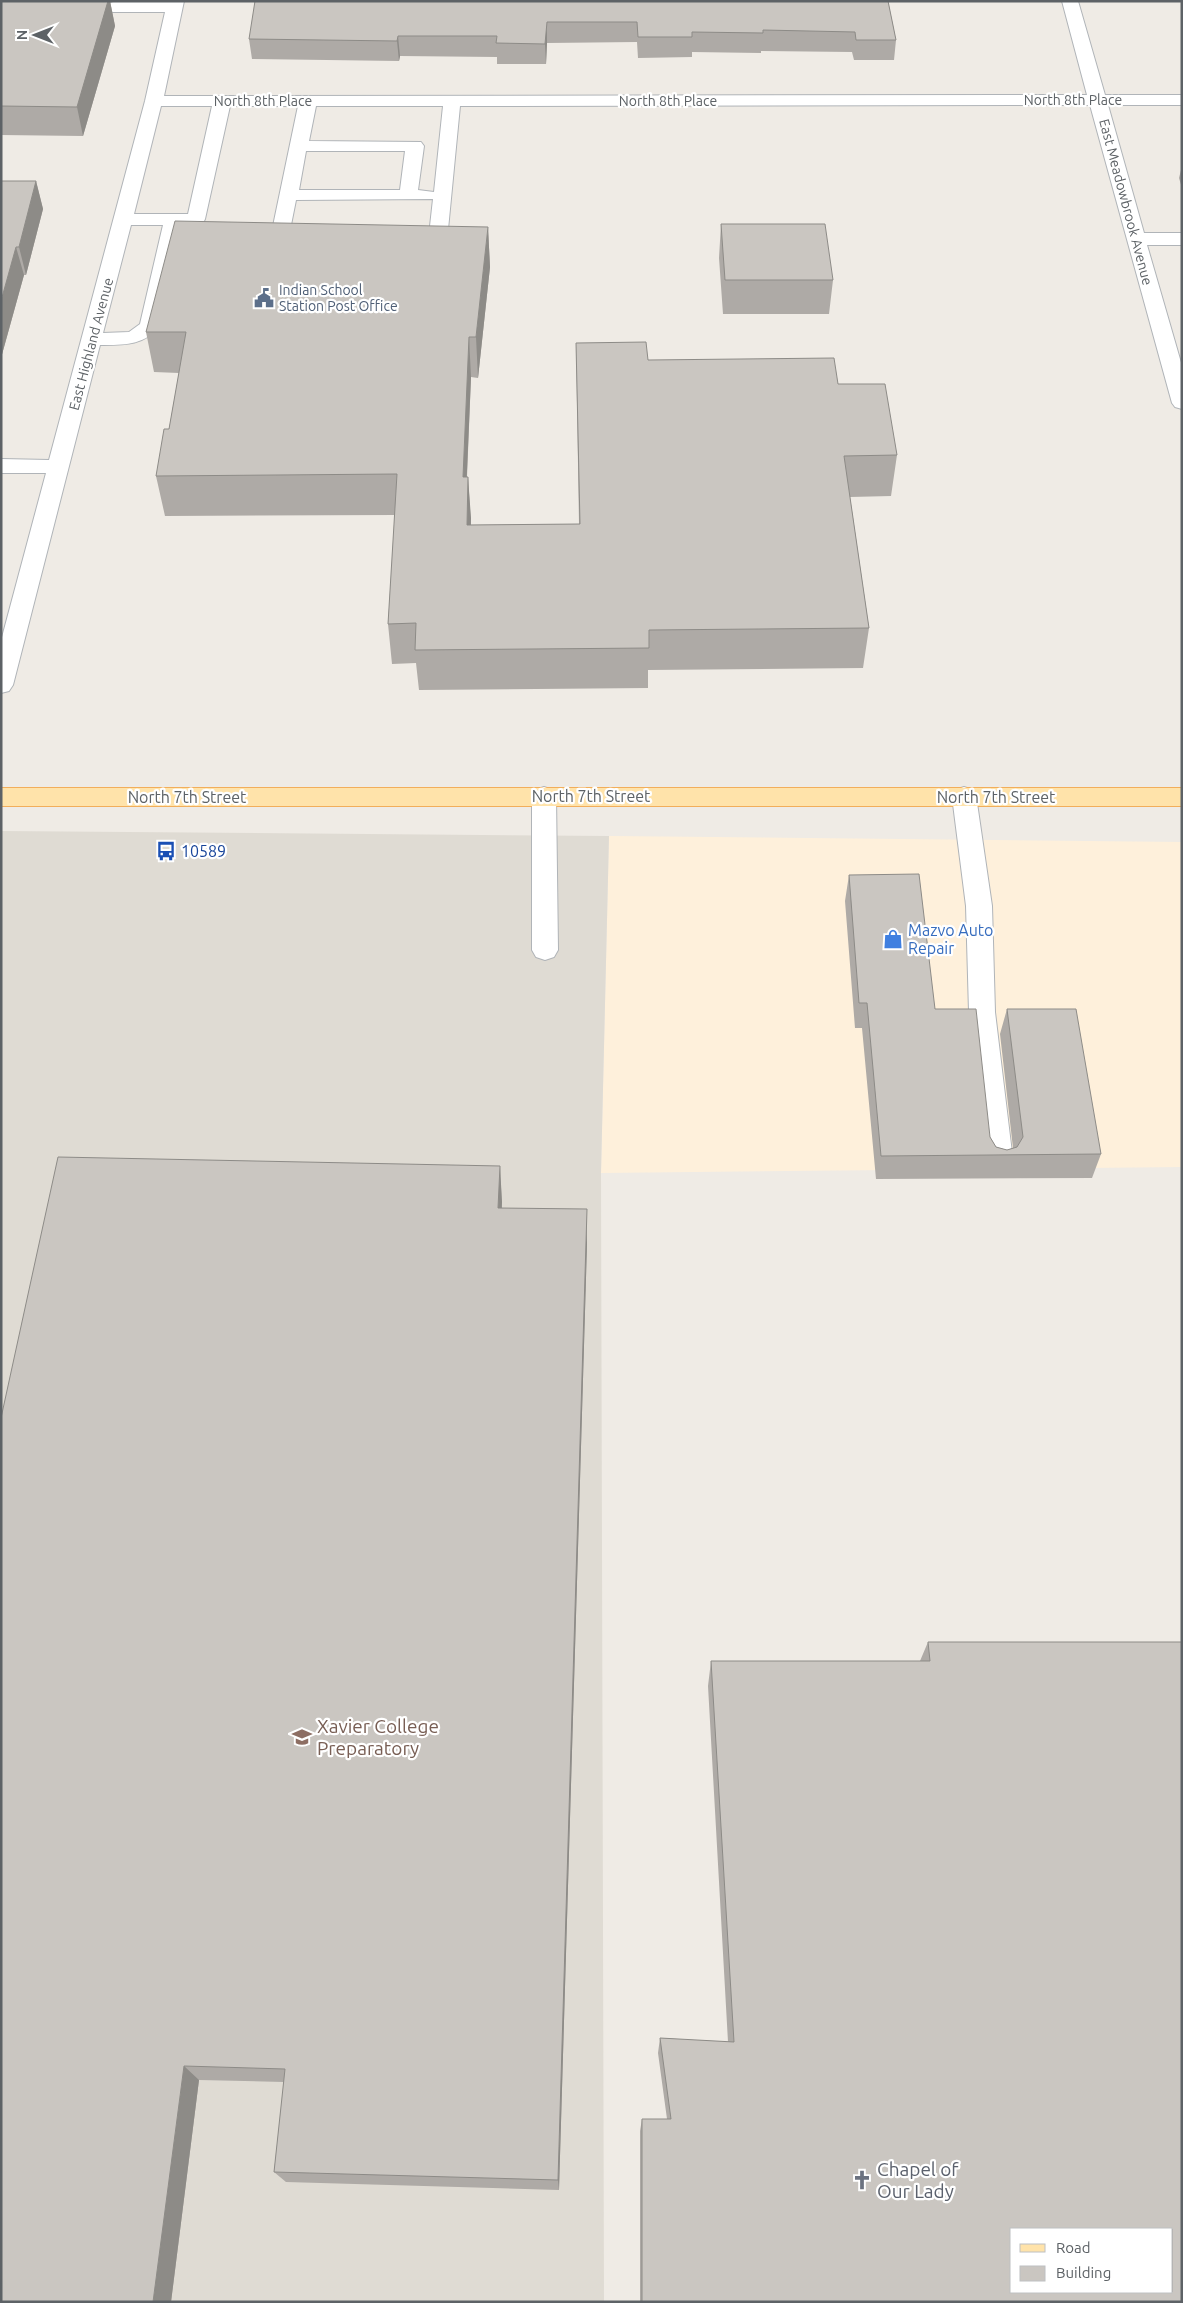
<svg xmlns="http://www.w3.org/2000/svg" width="1183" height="2303" viewBox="0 0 1183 2303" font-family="Ubuntu,sans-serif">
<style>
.commercial{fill:#fef0db}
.education{fill:#dfdbd3}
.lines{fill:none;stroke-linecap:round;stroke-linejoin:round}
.minor-casing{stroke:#b0b4b8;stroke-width:2}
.major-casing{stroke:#f2ae5b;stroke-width:2}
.minor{fill:#fff;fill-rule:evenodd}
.major{fill:#ffe3aa;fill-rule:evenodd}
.wall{fill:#aeaaa6}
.shaded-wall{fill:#8d8b87}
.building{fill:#cac6c1;stroke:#8d8b87;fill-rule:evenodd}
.labels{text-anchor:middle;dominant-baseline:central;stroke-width:4.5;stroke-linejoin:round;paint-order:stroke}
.far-street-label{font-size:14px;fill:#5d6266;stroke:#fff}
.far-service-label{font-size:14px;fill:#4e5e75;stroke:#fff;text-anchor:start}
.street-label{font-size:16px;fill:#5d6266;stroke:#fff}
.transit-label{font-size:16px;fill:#164399;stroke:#fff;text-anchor:start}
.shop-label{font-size:16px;fill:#366cbe;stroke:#fff;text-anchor:start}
.near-education-label{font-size:19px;fill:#785e54;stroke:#fff;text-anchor:start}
.near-worship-label{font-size:19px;fill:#5b616d;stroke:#fff;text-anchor:start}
</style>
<rect width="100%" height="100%" fill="#efebe5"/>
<!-- commercial -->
<path class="commercial" d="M609,836l573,6v325l-581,6z"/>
<!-- education -->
<path class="education" d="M1,831l608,5 -8,337 3,1129h-603z"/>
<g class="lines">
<defs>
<path id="minor" d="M184,1l-20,95 923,-1 -25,-94h16l27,94h77v10h-74l36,128h38v12h-35l35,121v43l-7,-2 -3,-4 -82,-298 -630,1 -14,144 -2,4 -7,2 -20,-2 -2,-4 2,-4 11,-2 5,-45 -137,1 -9,45 6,1 2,4 -2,4 -7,2 -16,-2 -2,-4 30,-144h-68l-25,113 -2,4 -22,2 -21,100c-15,21 -37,20 -60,20l-87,340 -4,6 -8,2v-52l45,-168h-45v-14l48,1 96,-359 20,-89h-52l-6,-2 -2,-3 2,-3 6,-2zM161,106h51l-24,108h-54zM316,106h127l-9,86 -16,-2 6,-44 -3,-4 -112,-1zM306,151h99l-5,39h-101zM131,225h32l-23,99 -11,8 -26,1z
M544,787l9,3 3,6 2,154 -4,7 -9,3 -9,-3 -4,-7v-154l3,-6z
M964,787l9,3 3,6 16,110 3,106 18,149 -4,8 -10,3 -10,-3 -4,-8 -16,-149 -3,-106 -14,-110 3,-6z"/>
<path id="major" d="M1,788h1181v18h-1181z"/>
</defs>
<!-- minor casing -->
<use href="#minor" class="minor-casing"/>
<!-- major casing -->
<use href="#major" class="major-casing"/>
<!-- minor -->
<use href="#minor" class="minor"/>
<!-- major -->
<use href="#major" class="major"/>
</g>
<!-- wall -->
<path class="wall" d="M1,1h110h-1l5,25 -32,110 -82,-1z
M888,1l8,39 -2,20h-40l-2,-8 -91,-1v2l-69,-1v5l-54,1 -1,-16 -90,1 -1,21h-49v-7l-97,-1 -1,5 -147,-2 -3,-20z
M1182,166v22l-3,-10z
M1,181h35l7,28 -17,66h-2l-23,83z
M721,224l112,56 -4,34h-106l-4,-56z
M488,227l2,40 -12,111 -7,-1 -4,100h1l3,48 108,-1 -3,-181 72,17 190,24 59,71 -6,41 -41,1 19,131 -6,40 -215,2v18l-229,2 -3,-27 -24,1 -4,-40 7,-109 -230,1 -9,-40 13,-47 10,-56 -25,-1 -8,-40z
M849,875l86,134 55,128 6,10 11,3 6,-2 -13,-114 7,-25 94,145 -9,24 -216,1 -14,-151h-7l-10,-127z
M500,1166l2,42 85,36 -28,946 -273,-8 -12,-10 10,-90 -85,-2 -28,222h-170z
M928,1642l254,660h-542v-171l2,-12h25l-9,-66 2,-15 68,4 -20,-356 3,-25h209z"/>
<!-- shaded-wall -->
<path class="shaded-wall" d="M102,1h9h-1l5,25 -32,110 -6,-29z
M547,22v21l-1,21 -1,-20z
M398,36l2,20 -1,5 -2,-20z
M36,181l7,28 -17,66 -7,-28z
M488,227l2,40 -12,111 -2,-41z
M16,247l8,28 -23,83v-57z
M469,337l2,40 -6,141 -2,-41z
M468,477l3,41 -1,47 -3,-40z
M500,1166l2,36 -2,40 -2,-34z
M587,1209v35l-28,946 -1,-10z
M184,2066l15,14 -28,222h-18z"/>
<!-- building -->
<path class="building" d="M1,1h107l-31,106 -76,-1z
M255,1h633l8,39h-40l-1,-8 -92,-2v3l-71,-1v5h-54l-1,-15h-90l-2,22 -49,-1 1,-7h-99l-1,5 -148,-2z
M1,181h35l-17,66h-3l-15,54z
M175,221l313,6 -12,110h-7l-6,140h5l-1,48 113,-1 -4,-181 70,-1 2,18 186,-2 4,26h47l12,71 -53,1 25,172 -220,2v18l-234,2 1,-27 -28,1 9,-150 -241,2 8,-47h5l17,-97h-40z
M721,224h104l8,56h-108z
M919,874l16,135h41l14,128 6,10 11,3 10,-3 6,-10 -16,-128h69l25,145 -220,2 -14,-153h-8l-10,-128z
M58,1157l442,9 -2,42 89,1 -29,971 -284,-8 11,-103 -101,-3 -31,236h-152v-884z
M928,1642h254v660h-540v-183h29l-11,-81 74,4 -23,-381h219zM1012,2229h160v63h-160z"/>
<!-- icons -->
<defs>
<symbol id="civic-bare" viewBox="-9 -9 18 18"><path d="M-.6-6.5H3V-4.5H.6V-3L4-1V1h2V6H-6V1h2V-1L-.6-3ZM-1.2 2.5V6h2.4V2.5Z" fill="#5c6f8a" stroke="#fff" stroke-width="2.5" paint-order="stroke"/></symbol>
<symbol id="bus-bare" viewBox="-9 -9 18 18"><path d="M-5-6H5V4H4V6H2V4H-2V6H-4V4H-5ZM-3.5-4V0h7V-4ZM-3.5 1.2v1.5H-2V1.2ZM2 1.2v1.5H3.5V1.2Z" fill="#1a4fb4" stroke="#fff" stroke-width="2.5" paint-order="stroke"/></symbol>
<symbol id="shop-bare" viewBox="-9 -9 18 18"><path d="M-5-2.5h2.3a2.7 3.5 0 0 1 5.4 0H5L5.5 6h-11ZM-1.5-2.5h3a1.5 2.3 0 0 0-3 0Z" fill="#3f7fe0" stroke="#fff" stroke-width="2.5" paint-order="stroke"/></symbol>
<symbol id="school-bare" viewBox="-9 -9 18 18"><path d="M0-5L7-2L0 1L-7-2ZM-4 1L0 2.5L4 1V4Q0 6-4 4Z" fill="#8d6e63" stroke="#fff" stroke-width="2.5" paint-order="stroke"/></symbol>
<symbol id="church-bare" viewBox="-9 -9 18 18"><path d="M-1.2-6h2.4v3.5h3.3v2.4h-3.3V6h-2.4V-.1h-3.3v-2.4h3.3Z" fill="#6b7280" stroke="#fff" stroke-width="2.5" paint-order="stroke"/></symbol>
</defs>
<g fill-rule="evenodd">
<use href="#civic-bare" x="250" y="284" width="28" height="28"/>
<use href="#bus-bare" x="152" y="837" width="28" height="28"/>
<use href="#shop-bare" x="879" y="925" width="28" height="28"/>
<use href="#school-bare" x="288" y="1723" width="28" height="28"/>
<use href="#church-bare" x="848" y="2166" width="28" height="28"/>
</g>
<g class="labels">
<!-- far-street labels -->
<g class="far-street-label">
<text x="1073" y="100">North 8th Place</text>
<text x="263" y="101">North 8th Place</text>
<text x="668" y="101">North 8th Place</text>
<text transform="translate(1126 202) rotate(75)">East Meadowbrook Avenue</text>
<text transform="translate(91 344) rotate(-75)">East Highland Avenue</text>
</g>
<!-- far-service labels -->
<g class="far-service-label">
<text x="279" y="290">Indian School<tspan x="279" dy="16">Station Post Office</tspan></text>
</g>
<!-- street labels -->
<g class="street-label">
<text x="591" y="796">North 7th Street</text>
<text x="187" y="797">North 7th Street</text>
<text x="996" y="797">North 7th Street</text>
</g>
<!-- transit labels -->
<g class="transit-label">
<text x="181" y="851">10589</text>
</g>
<!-- shop labels -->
<g class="shop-label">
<text x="908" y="930">Mazvo Auto<tspan x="908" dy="18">Repair</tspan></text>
</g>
<!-- near-education labels -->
<g class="near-education-label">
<text x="317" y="1726">Xavier College<tspan x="317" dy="22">Preparatory</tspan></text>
</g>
<!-- near-worship labels -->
<g class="near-worship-label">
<text x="877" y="2169">Chapel of<tspan x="877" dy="22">Our Lady</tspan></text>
</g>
</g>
<!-- border -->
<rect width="1183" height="2303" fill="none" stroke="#5d6266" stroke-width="5"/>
<!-- legend -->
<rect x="1010" y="2228" width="162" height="65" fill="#ffffff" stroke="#bec0c2"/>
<rect x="1020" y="2244" width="25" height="8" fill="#ffe3aa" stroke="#bec0c2"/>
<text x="1056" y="2253" font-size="15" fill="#5d6266">Road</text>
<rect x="1020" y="2266" width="25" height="15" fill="#cac6c1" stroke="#bec0c2"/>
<text x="1056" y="2278" font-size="15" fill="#5d6266">Building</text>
<!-- north arrow -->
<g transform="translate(35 35) rotate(270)" stroke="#ffffff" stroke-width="4" paint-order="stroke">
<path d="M0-4L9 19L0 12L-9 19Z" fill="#5d6266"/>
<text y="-8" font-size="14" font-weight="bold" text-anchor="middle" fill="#5d6266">N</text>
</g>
</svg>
